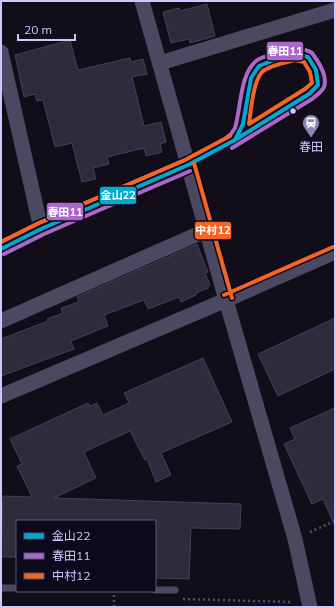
<svg xmlns="http://www.w3.org/2000/svg" width="336" height="608" viewBox="0 0 336 608" font-family="Mulish,'Noto Sans JP',sans-serif">
<style>
.building{fill:#2f2b3d;stroke:#444058}
.lines{fill:none;stroke-linecap:round;stroke-linejoin:round}
.path{stroke:#475666;stroke-width:2.5;stroke-dasharray:2 3;stroke-linecap:butt}
.lane{stroke:#4b4962;stroke-width:7}
.street{stroke:#4b4962;stroke-width:15}
.bus-1-casing{stroke:#0e0a1d;stroke-width:7}
.bus-2-casing{stroke:#0e0a1d;stroke-width:7}
.bus-3-casing{stroke:#0e0a1d;stroke-width:7}
.bus-1{stroke:#00a9ce;stroke-width:4}
.bus-2{stroke:#ac68c9;stroke-width:4}
.bus-3{stroke:#f26522;stroke-width:4}
.bus-dot{fill:#cfc7ff;stroke:#0e0a1d;stroke-width:1.5}
.labels{text-anchor:middle;dominant-baseline:central;stroke-width:3;stroke-linejoin:round;paint-order:stroke}
.poi-label{font-size:12px;fill:#cfc7ff;stroke:#0e0a1d}
.line-badge{stroke:#0e0a1d;stroke-width:1.5}
.badge-label{font-size:11px;text-anchor:middle;font-weight:bold;fill:#fff}
</style>
<rect width="100%" height="100%" fill="#110e19"/>
<!-- building -->
<path class="building" d="M207,4l8,32 -25,7 -1,-4 -18,4 -8,-31 16,-4 1,3z
M70,40l8,30 52,-12 1,4 12,-3 4,15 -15,3 12,49 17,-4 5,20 -6,2 2,8 -16,4 -2,-8 -37,9 2,7 -16,4 3,11 -14,3 -10,-39 -17,4 -12,-47 -6,1 -2,-7 -11,3 -9,-42z
M197,244l11,28 -3,1 5,12 -2,1v2l-12,5v2l-15,7 -2,-5 -31,12 -4,-9 -40,15 4,11 -37,15 3,8 -73,27v-37l47,-18 -1,-2 16,-6 -2,-5 18,-6 -2,-5z
M335,318v51l-57,27 -20,-42z
M203,358l29,64 -71,31 10,22 -15,7 -9,-23 -2,1 -15,-29 -46,21 12,26 -42,20 187,6 -1,25 -49,-1 -2,51 -34,-1v-57h-138v36h-16l2,-61 29,1 -15,-31 5,-2 -12,-25 78,-36 2,3 7,-3 6,12 26,-12 -5,-10z
M335,408v118l-12,-27 -11,5 -28,-60 11,-5 -5,-11z"/>
<g class="lines">
<!-- path -->
<path class="path" d="M310,532l25,-11
M183,599l109,3
M114,607v-16"/>
<!-- lane -->
<path class="lane" d="M188,165l47,-25 74,-46 9,-9c0,-12 -3,-18 -10,-28l-13,-3 -16,4 -20,8 -8,12 -8,46 -8,16
M1,588h16
M155,590h20"/>
<!-- street -->
<path class="street" d="M142,1l84,299 69,239 15,68
M1,52l40,177
M160,63l175,-53
M1,249l40,-20 147,-64
M1,321l206,-91
M1,396l225,-96 109,-48"/>
<defs>
<path id="bus-1" d="M295,54l13,3 8,13 2,15 -9,9 -74,46 8,-16 8,-46 8,-12 20,-8z
M1,249l40,-20 147,-64 47,-25"/>
<path id="bus-2" d="M226,138l5,-4 4,-6c6,-20 5,-54 21,-67 6,-5 16,-6 23,-8 10,-4 24,-6 33,0 6,8 16,23 12,34 -2,4 -8,9 -12,12l-80,49
M1,242l38,-19 146,-63
M4,254l40,-20 146,-63"/>
<path id="bus-3" d="M295,60l9,2 6,10 2,11 -7,6 -56,35c2,-14 4,-42 13,-52 6,-6 25,-10 33,-12z
M194,163l38,135
M1,242l38,-19 146,-63 45,-24
M224,295l109,-48"/>
</defs>
<!-- bus-1 casing -->
<use href="#bus-1" class="bus-1-casing"/>
<!-- bus-2 casing -->
<use href="#bus-2" class="bus-2-casing"/>
<!-- bus-3 casing -->
<use href="#bus-3" class="bus-3-casing"/>
<!-- bus-1 -->
<use href="#bus-1" class="bus-1"/>
<!-- bus-2 -->
<use href="#bus-2" class="bus-2"/>
<!-- bus-3 -->
<use href="#bus-3" class="bus-3"/>
</g>
<!-- icons -->
<defs>
<symbol id="station-pin" viewBox="-11 -11 22 30"><path d="M0 17L-7.5 6A9.5 9.5 0 1 1 7.5 6Z" fill="#8c86ae" stroke="#0e0a1d"/><path d="M-3-6H3Q5-6 5-4V2Q5 4 3 4L4.5 6H3L1.5 4h-3L-3 6H-4.5L-3 4Q-5 4-5 2V-4Q-5-6-3-6ZM-3.5-4v3h7v-3ZM-3.5 1v1.5H-2V1ZM2 1v1.5H3.5V1Z" fill="#fff"/></symbol>
</defs>
<g fill-rule="evenodd">
<use href="#station-pin" x="301" y="113" width="20" height="27"/>
</g>
<!-- markers -->
<circle class="bus-dot" cx="293" cy="111" r="3.5"/>
<g class="labels">
<!-- poi labels -->
<g class="poi-label">
<text x="311" y="146">春田</text>
</g>
</g>
<g class="line-badge">
<rect x="266" y="41" width="38" height="20" rx="4" fill="#ac68c9"/>
<rect x="99" y="186" width="38" height="19" rx="4" fill="#00a9ce"/>
<rect x="46" y="202" width="38" height="19" rx="4" fill="#ac68c9"/>
<rect x="194" y="221" width="38" height="19" rx="4" fill="#f26522"/>
</g>
<g class="badge-label">
<text x="285" y="55">春田11</text>
<text x="118" y="199">金山22</text>
<text x="65" y="216">春田11</text>
<text x="213" y="234">中村12</text>
</g>
<!-- border -->
<rect width="336" height="608" fill="none" stroke="#cfc7ff" stroke-width="4"/>
<!-- legend -->
<rect x="16" y="520" width="140" height="72" fill="#0e0a1d" stroke="#5b5677"/>
<rect x="24" y="533" width="20" height="6" fill="#00a9ce" stroke="#5b5677"/>
<text x="52" y="540" font-size="12" fill="#cfc7ff">金山22</text>
<rect x="24" y="553" width="20" height="6" fill="#ac68c9" stroke="#5b5677"/>
<text x="52" y="560" font-size="12" fill="#cfc7ff">春田11</text>
<rect x="24" y="573" width="20" height="6" fill="#f26522" stroke="#5b5677"/>
<text x="52" y="580" font-size="12" fill="#cfc7ff">中村12</text>
<!-- scale -->
<path d="M18 34v6h57v-6" fill="none" stroke="#cfc7ff" stroke-width="2"/>
<text x="24" y="34" font-size="12" fill="#cfc7ff" stroke="#0e0a1d" stroke-width="3" paint-order="stroke">20 m</text>
</svg>
